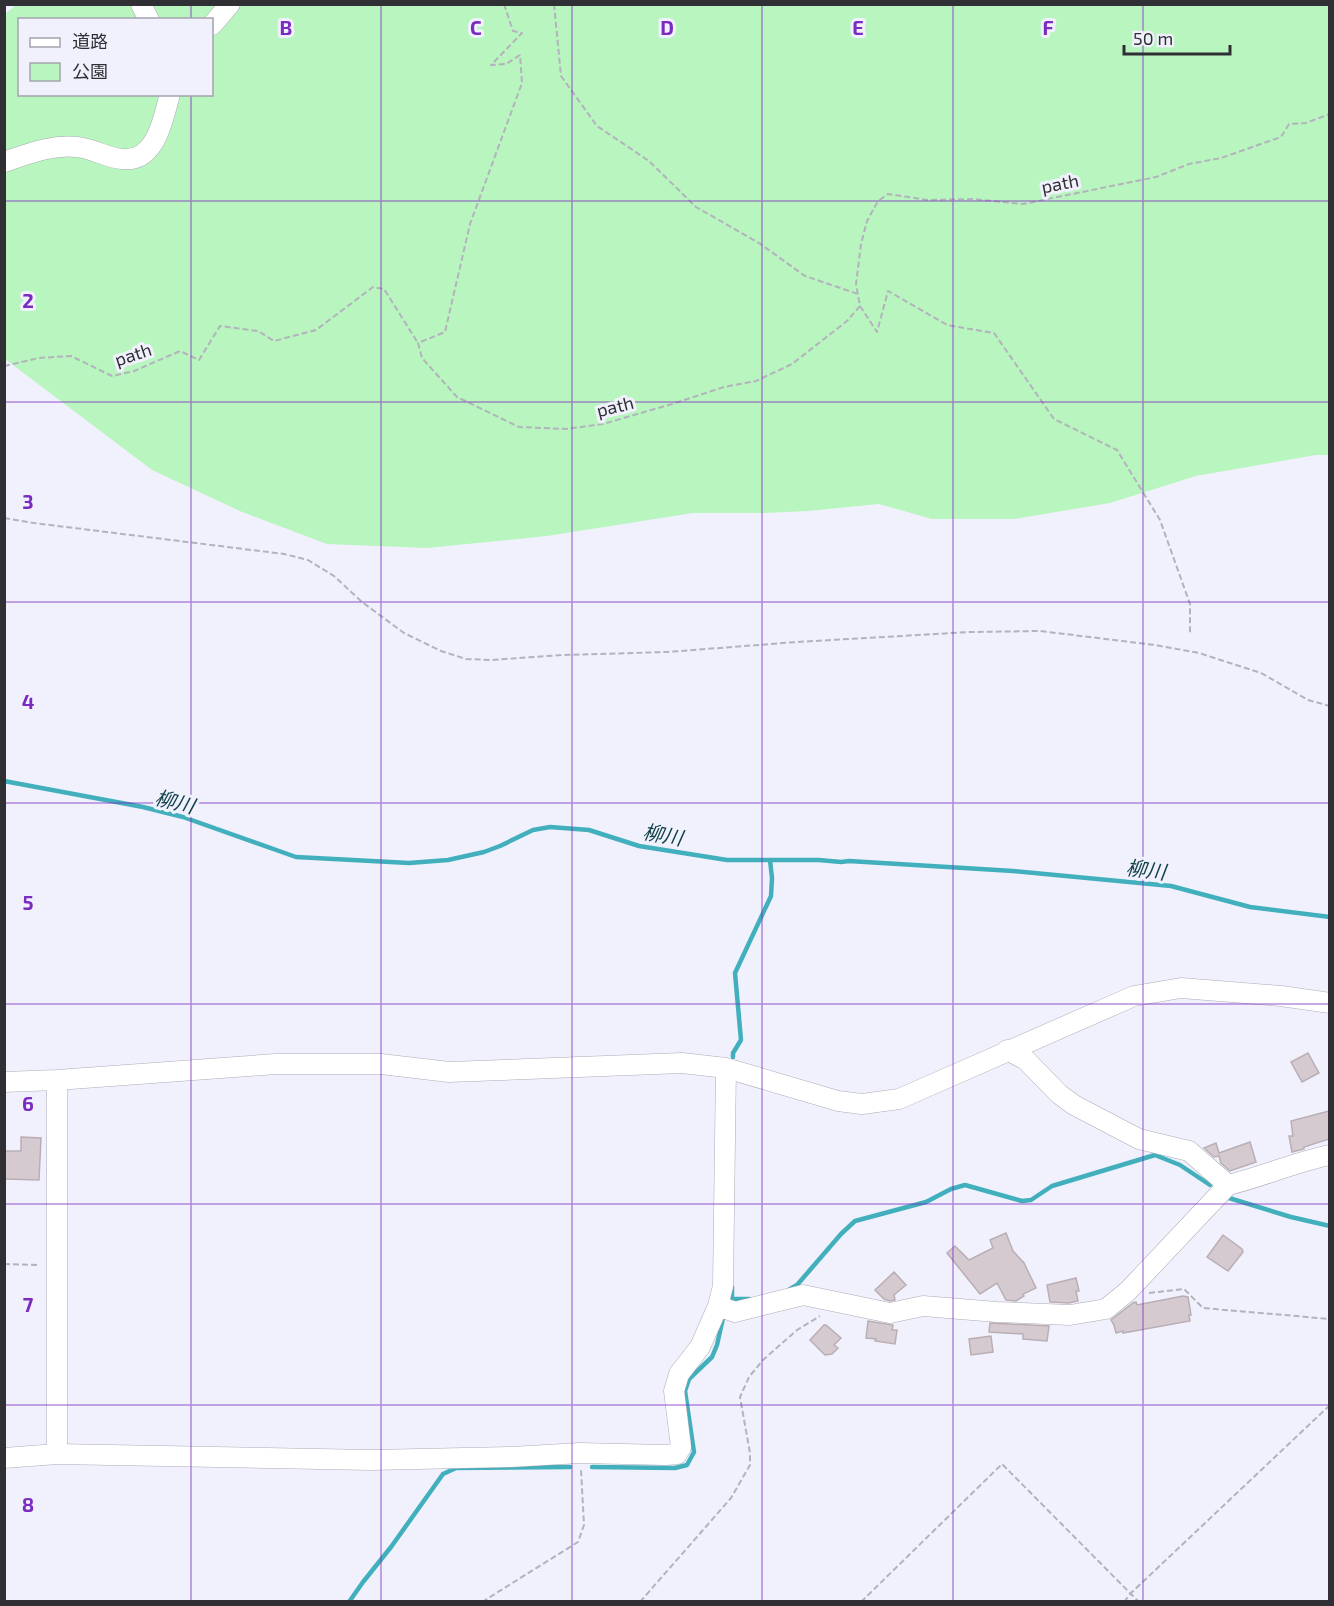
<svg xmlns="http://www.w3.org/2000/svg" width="1334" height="1606" viewBox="0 0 1334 1606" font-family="'Exo 2','Noto Sans JP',sans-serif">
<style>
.green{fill:#b9f5be;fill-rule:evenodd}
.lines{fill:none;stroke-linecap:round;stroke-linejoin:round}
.stream{stroke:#42afbd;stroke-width:4.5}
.building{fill:#d6cad1;stroke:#baaeb5;stroke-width:1.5}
.minor-casing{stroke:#abacb7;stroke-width:21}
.path{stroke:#b2b3bc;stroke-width:2;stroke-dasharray:6 3;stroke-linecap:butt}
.minor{stroke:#fff;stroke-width:20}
.grid{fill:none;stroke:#7b2cbf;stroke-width:1.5;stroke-opacity:0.55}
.labels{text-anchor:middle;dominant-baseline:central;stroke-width:6;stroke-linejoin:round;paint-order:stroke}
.street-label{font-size:18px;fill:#303034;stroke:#f0f1fd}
.water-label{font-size:20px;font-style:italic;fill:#0d3f45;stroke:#f0f1fd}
.grid-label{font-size:20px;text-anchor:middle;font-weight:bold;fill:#7b2cbf;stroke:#f0f1fd;stroke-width:6;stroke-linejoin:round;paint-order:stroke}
</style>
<rect width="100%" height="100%" fill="#f0f1fd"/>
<!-- green -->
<path class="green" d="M16,5h1313v450h-13l-120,21 -86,27 -95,16h-83l-53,-15 -71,7 -42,2h-73l-146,23 -120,12 -100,-4 -85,-32 -90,-42 -147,-111 -1,-344zM20,20h192v74h-192z"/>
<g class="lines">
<!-- stream -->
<path class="stream" d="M4,781l139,26 40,10 113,40 113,6 39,-3 36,-8 16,-6 33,-16 17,-3 39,3 50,16 88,14h92l22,2 8,-1 164,10 158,15 79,21 80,10
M733,1057v-4l8,-13 -6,-67 36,-77 1,-18 -2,-18
M1229,1198l62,19 39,9
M732,1287v12h18
M790,1289l7,-4 44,-51 14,-13 71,-19 25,-13 14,-4 57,16 9,-1 21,-14 103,-31 25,10 30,20
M592,1467l83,1 12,-3 7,-13 -9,-61 4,-12 23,-22 5,-12 6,-27
M349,1602l14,-20 28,-35 52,-73 13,-6 114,-1"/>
</g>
<!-- building -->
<path class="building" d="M1308,1053l11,20 -17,9 -11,-20z
M1329,1111v28l-25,8v2l-12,3 -3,-16h4l-2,-15z
M21,1137l20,1 -2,42 -35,-1v-28h17z
M1250,1142l6,20 -26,9 -9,-8 -2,-7 -5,1 -10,-9 12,-5 3,10z
M1006,1233l7,18 11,12 12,25 -13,6 1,2 -8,5 -10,-1 -9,-17 -17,11 -33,-41 8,-7 14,14 24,-12 -3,-8z
M1223,1235l19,14 1,3 -15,19 -21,-14z
M894,1272l12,13 -12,10 1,5 -5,1 -6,-2 -9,-9z
M1076,1278l3,13h-3l2,10 -9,2 -19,-1 -3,-17z
M1183,1296l5,1 3,18h-2l1,6 -67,12v-2l-7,2 -2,-8 -3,-5 22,-17 3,-1 1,3z
M868,1321l25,4 -1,5h5l-2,14 -20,-3 1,-2 -10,-1z
M990,1323l59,3 -2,15 -24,-2v-5l-34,-2z
M824,1325h2l15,13 -7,7 4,3 -6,6 -7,1 -15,-15z
M991,1336l2,16 -22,3 -2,-16z"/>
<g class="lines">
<defs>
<path id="minor" d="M141,4l8,16
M212,25l18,-21
M4,162c24,-8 48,-18 73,-15 15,1 30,11 45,12 34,4 41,-40 48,-65
M1007,1050l19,10 33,34 15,11 65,34 50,12 39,34
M57,1080v374
M4,1082l53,-2 219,-16h105l68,8 233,-9 44,5 112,33 24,3 37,-5 235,-103 47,-8 100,8 49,7
M718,1306l17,6 68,-17 87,18 33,-7 74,6 73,3 36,-6 22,-18 100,-106c34,-8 67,-23 102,-30
M4,1458l53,-4 314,6 140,-3 69,-4 86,2 11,-1 4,-7 -7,-56 5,-17 21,-27 18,-41 5,-20 3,-218"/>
</defs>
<!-- minor casing -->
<use href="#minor" class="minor-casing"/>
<!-- path -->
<path class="path" d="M504,4l9,27 9,2 -31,32 15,-1 14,-9 2,28 -52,141 -25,108 -27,11 4,15 35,39 62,30 47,2 37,-5 69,-20 52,-17 32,-6 36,-17 55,-43 13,-15 -4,-22 5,-40 6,-23 11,-20 10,-7 40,6 45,-1 50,5 133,-27 33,-13 32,-6 60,-21 8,-13 17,-1 24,-9
M554,4l7,72 36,50 52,35 47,46 63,36 46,33 53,18
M860,306l17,26 11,-41 59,34 47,8 60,86 63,31 43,70 30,84v30
M4,366l35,-8 32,-2 41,20 22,-5 46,-20 19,9 21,-34 38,5 16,10 42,-11 57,-43 11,2 34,54
M4,518l30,5 250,31 24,6 26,16 28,26 42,31 37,18 25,8 25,1 71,-5 105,-3 130,-10 173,-10 70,-1 115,14 44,8 62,20 47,27 22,6
M4,1264l36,1
M1149,1293l35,-4 19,19 127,11
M482,1602l96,-60 6,-17 -3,-55
M640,1602l91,-104 19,-33v-12l-10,-56 9,-20 14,-17 34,-30 23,-14
M861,1602l141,-138 137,138
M1124,1602l7,-9 199,-188"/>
<!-- minor -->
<use href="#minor" class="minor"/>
</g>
<!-- grid -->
<path class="grid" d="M191,4v16M381,4v1598M572,4v1598M762,4v1598M953,4v1598M1143,4v1598M191,94v1508M4,201h1326M4,402h1326M4,602h1326M4,803h1326M4,1004h1326M4,1204h1326M4,1405h1326"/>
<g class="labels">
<!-- street labels -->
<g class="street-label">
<text transform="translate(1060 183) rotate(-11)">path</text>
<text transform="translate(133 354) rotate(-18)">path</text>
<text transform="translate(615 406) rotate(-14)">path</text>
</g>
<!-- water labels -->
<g class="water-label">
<text transform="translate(175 801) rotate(14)">柳川</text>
<text transform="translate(663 834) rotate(10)">柳川</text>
<text transform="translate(1146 869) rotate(7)">柳川</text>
</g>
</g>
<g class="grid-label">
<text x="286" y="35">B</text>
<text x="476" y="35">C</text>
<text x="667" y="35">D</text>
<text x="858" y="35">E</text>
<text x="1048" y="35">F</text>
<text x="28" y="308">2</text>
<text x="28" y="509">3</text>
<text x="28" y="709">4</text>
<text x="28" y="910">5</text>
<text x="28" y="1111">6</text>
<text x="28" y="1312">7</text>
<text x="28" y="1512">8</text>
</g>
<!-- border -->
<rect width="1334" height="1606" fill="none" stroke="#303034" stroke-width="12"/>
<!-- legend -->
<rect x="18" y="18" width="195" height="78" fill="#f0f1fd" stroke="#a3a4ad" stroke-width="1.5"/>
<rect x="30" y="38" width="30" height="9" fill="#ffffff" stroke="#a3a4ad" stroke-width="1.5"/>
<text x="72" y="48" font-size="18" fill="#303034">道路</text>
<rect x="30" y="63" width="30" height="18" fill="#b9f5be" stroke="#a3a4ad" stroke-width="1.5"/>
<text x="72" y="78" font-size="18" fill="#303034">公園</text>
<!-- scale -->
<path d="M1124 45v9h106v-9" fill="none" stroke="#303034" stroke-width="3"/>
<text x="1133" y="45" font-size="18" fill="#303034" stroke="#f0f1fd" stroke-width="4.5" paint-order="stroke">50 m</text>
</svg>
